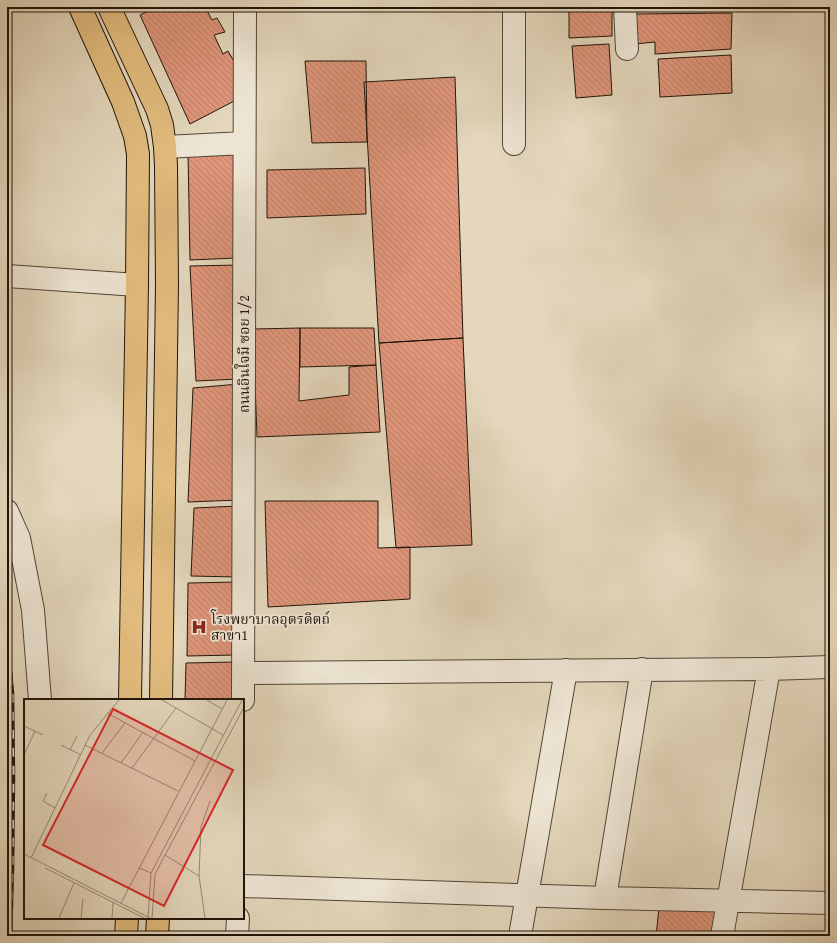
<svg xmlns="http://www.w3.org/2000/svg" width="837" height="943" viewBox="0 0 837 943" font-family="'Gentium Book Plus','Noto Serif Thai',serif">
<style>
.building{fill:url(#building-back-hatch);stroke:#201409}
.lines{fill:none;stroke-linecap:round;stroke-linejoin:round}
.minor-casing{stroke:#514536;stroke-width:24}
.major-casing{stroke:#201409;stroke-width:24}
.minor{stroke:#ede5d3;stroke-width:22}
.major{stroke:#e2bc7e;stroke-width:22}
.rail-casing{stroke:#201409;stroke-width:4.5}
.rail{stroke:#ede5d3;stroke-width:3;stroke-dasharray:9;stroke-linecap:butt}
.labels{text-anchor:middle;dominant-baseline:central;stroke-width:3.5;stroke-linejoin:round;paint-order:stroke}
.street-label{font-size:14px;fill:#201409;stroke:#ede5d3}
.poi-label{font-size:14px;fill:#201409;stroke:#ede5d3;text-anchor:start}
.inset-road{fill:none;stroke:#968974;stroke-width:1}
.view{fill:#d62828;fill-opacity:0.15;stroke:#d62828;stroke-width:2}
.inset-edge{fill:none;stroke:#201409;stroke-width:2}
</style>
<defs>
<pattern id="building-back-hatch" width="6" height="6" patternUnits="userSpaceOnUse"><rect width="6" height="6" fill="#df967b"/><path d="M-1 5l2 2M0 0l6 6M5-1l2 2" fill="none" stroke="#bf8069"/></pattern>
</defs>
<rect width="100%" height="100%" fill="#e4d7bc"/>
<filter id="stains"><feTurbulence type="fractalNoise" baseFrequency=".005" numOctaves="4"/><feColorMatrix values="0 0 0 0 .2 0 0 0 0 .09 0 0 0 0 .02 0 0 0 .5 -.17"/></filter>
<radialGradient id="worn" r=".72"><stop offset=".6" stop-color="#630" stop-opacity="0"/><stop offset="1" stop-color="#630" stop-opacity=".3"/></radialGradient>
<!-- building -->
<path class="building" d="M137,7h10l-8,4z
M157,7h48l7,13 5,-2 8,14 -11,3 9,19 5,-3 11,19 -1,29 -48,25 -50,-109z
M569,7h43v29l-43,2z
M732,13l-1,36 -76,5v-12l-20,2v-30z
M609,44l3,51 -36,3 -4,-52z
M731,55l1,38 -72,4 -2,-38z
M305,61h61l1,81 -55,1z
M455,77l8,261 -84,5 -15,-261z
M238,148l-2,110 -46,2 -2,-108z
M365,168l1,46 -99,4v-48z
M239,265v114l-43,2 -6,-115z
M300,328l-1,73 50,-6v-28l27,-2 4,67 -123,5 -4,-108z
M300,328h74l2,37 -76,2z
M463,338l9,207 -76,3 -17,-205z
M239,384v116l-51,2 5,-114z
M265,501h113v47l32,-1v52l-142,8z
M238,506l-1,71 -46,-1 3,-68z
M237,582l-1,73 -49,1 1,-73z
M236,662l-1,38h-50l1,-37z
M716,907l-4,29h-56l3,-28z"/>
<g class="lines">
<defs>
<path id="minor" d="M514,7v137
M625,7l2,42
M165,147l79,-4
M7,276l130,9
M7,511l12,27 14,72 7,90
M244,673l525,-4 61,-2
M243,700l2,-693
M243,886l362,12 225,5
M605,898l37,-229
M237,936l1,-18
M520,936l46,-266
M722,936l47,-267"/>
<path id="major" d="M80,7l43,95 12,34 3,18 -1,131 -7,415
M109,7l48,102 5,16 3,22 1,19 1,119 -6,415
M126,936l1,-18
M157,936l1,-18"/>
</defs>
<!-- minor casing -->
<use href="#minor" class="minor-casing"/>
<!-- major casing -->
<use href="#major" class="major-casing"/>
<!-- minor -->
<use href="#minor" class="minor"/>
<!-- major -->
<use href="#major" class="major"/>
<defs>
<path id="rail" d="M7,640l5,53 1,84 -1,93 -2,66"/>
</defs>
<!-- rail casing -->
<use href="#rail" class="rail-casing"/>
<!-- rail -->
<use href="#rail" class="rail"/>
</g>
<!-- icons -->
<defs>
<symbol id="hospital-bare" viewBox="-9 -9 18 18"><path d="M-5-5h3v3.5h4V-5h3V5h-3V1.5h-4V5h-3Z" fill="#8f2418" stroke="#ede5d3" stroke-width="2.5" paint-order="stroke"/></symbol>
</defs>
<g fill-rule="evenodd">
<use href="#hospital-bare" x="188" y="616" width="22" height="22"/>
</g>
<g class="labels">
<!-- street labels -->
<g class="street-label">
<text transform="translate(244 354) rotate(-90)">ถนนอินใจมี ซอย 1/2</text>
</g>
<!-- poi labels -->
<g class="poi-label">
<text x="211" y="619">โรงพยาบาลอุตรดิตถ์<tspan x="211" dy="16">สาขา1</tspan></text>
</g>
</g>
<!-- overview -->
<g transform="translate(24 699)">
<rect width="220" height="220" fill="#e4d7bc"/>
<path class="inset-road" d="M138,1l61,35M183,1l15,9M83,14l88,48M0,27l19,9M37,46l20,10M61,46l93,46M46,51l7,-14M78,54l23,-30M0,56l11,-24M97,64l22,-31M108,69l44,-60M23,94l-4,8 12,7M0,155l126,64M141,156l34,21 6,42M7,159l59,-123 29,-35M21,169l99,50M115,169l12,5M175,177l2,-49 9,-26M97,204l106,-203M35,219l15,-35M57,219l2,-19M88,219l1,-15M124,219l3,-45 91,-173M128,219l3,-44 89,-167"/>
<path class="view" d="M89,10l120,61 -69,136 -121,-61z"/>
<rect width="220" height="220" class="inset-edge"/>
</g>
<!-- margin -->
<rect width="837" height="943" fill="none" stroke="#e4d7bc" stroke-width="24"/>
<rect x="8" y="8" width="821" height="927" fill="none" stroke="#201409" stroke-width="2"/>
<rect x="12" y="12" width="813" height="919" fill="none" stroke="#201409"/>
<rect width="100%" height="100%" filter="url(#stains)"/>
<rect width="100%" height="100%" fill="url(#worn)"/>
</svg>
